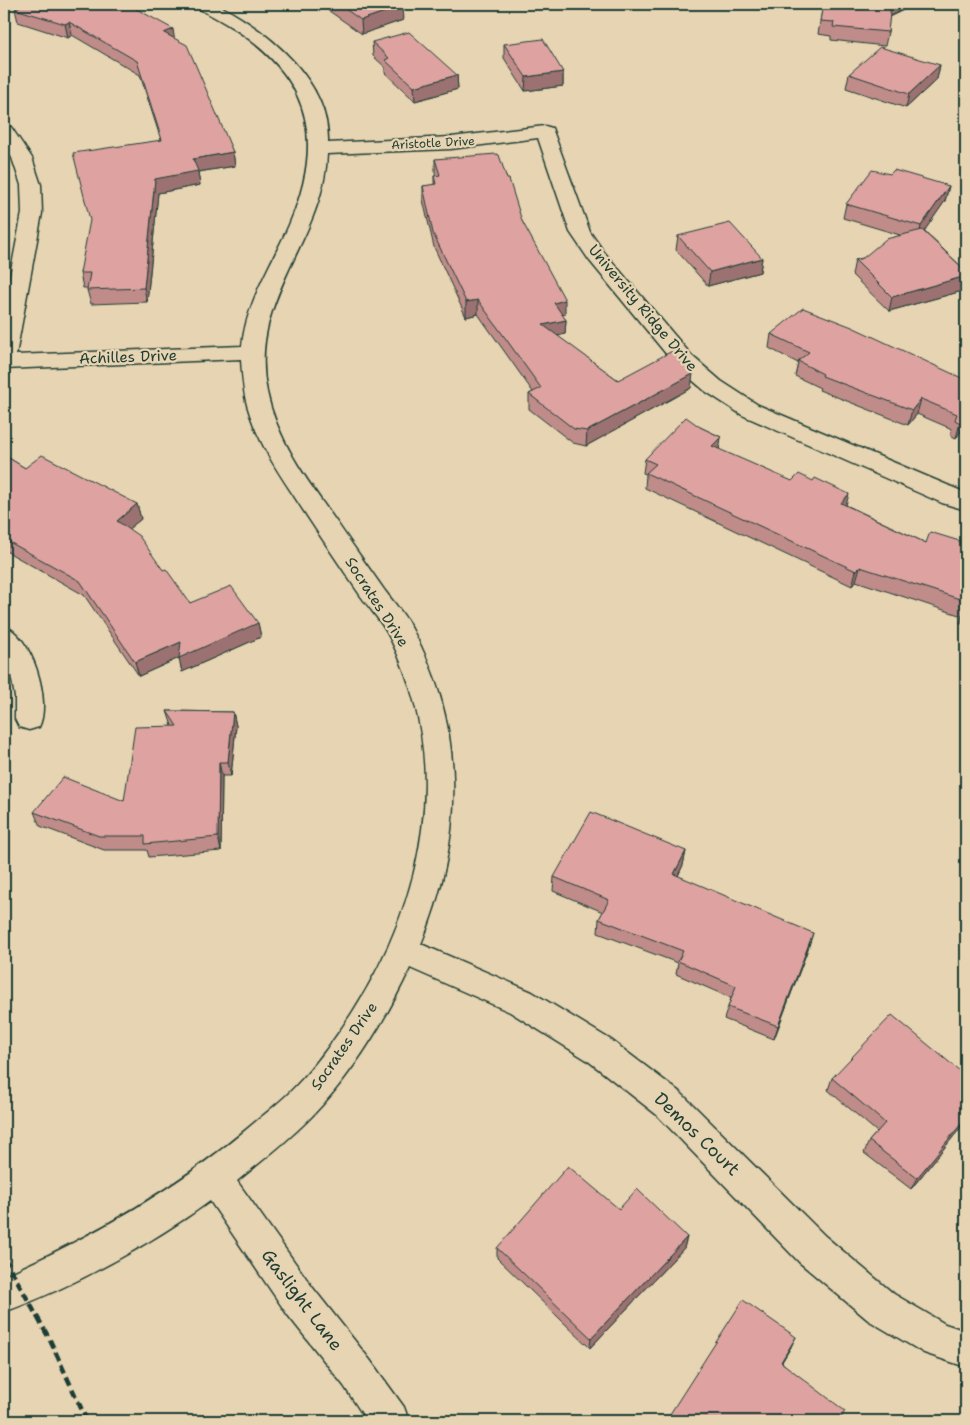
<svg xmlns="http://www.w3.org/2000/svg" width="970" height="1425" viewBox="0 0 970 1425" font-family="'Shantell Sans',sans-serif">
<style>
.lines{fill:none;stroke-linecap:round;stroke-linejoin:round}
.minor-casing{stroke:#1f3d34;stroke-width:3}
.minor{fill:#e7d4b2;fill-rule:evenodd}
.rail{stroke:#1f3d34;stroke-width:4.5;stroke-dasharray:9 4.5;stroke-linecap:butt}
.wall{fill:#bf8c8a;stroke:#1f3d34}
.shaded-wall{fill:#9b7271;stroke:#1f3d34}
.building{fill:#dea3a1;stroke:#1f3d34}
.labels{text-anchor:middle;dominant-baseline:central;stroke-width:4.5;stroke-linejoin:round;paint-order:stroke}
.far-street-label{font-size:12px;fill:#1f3d34;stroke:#e7d4b2}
.street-label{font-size:15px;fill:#1f3d34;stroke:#e7d4b2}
.near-street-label{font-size:18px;fill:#1f3d34;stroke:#e7d4b2}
</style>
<rect width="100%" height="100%" fill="#e7d4b2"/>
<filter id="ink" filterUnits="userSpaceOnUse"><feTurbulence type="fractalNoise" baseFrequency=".02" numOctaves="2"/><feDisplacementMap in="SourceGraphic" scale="10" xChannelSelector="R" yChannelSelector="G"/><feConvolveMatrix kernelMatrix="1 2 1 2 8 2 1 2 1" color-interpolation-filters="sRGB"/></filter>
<g filter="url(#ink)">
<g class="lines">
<defs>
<path id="minor" d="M195,4h21l6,3c48,26 108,75 106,136l123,-6 94,-11 7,2 38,104 14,20 88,104 29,25 37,24 208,88v17l-24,-7 -200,-88 -37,-24 -29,-25 -87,-106 -19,-28 -32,-94 -87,11 -124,5c-3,87 -80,144 -60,238 10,49 42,91 71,132 15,22 31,44 47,67 9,12 20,24 27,38 55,100 52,211 9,315l111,48 79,48 70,53 144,143 69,58 51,30 21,7v36l-42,-14 -56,-33 -69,-58 -142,-147 -70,-55 -77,-48 -100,-44c-25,53 -57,105 -97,147 -23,24 -50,45 -76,66l76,107 57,72 34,47 5,14h-42l-23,-35 -57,-72 -77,-113c-59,43 -137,86 -206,111v-36c88,-39 169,-85 243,-147 13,-11 27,-22 40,-34 25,-24 46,-53 65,-82 73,-114 101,-250 38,-375 -8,-16 -20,-29 -30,-43 -23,-34 -46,-68 -68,-102 -18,-27 -36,-56 -45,-88 -4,-15 -5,-30 -6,-46l-237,10v-62l18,-94 -1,-28 -9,-27 -8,-13v-20l7,2 21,31 9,27 1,28 -26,142 226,-9c4,-43 30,-82 47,-121 46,-106 6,-169 -92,-217z
M4,626c28,9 48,75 35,101l-10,3 -10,-3 -4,-8v-22l-4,-22 -7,-20z"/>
</defs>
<!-- minor casing -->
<use href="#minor" class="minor-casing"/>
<!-- minor -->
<use href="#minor" class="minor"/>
<!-- rail -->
<path class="rail" d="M4,1257l45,81 38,83"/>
</g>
<!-- wall -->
<path class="wall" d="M322,4h76l5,16 -41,14 -40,-28z
M823,4h93l-27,13 -1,15 -3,14 -54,-6v-4l-13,-2z
M15,9l160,30 58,113 2,14 -37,6 2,13 -42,8 -11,109 -56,2 -4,-14 1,-2h-5l-3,-15 81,-133 -21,-65 -68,-40 -4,3 -50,-16z
M372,42l85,33 1,14 -43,12 -30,-28v-6l-12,-11z
M504,44l59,28v14l-38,5 -21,-33z
M940,65l-3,14 -31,29 -60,-20 3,-14z
M435,159l87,62 43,93 -3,1 4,5 -1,14 -8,2 61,44 73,8 -105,58 -13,-3 -44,-34v-15l4,-2 -55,-78 -12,3 -32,-70 -11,-47v-14l11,-1v-9h2l-1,-3z
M890,174l59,12 -4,15 -21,30 42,40v19l-77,21 -37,-36 3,-15 8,-2 37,-23 -57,-17 3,-14z
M678,236l84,22 -2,14 -52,14 -32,-36z
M771,334l195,46v45l-10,13 -6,-3 2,-6 -35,-15 -9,11 -89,-35 1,-2 -25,-12 3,-13 -29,-15z
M700,427l21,10 -2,13 127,55 80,38h40v82l-6,-2 2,-7 -106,-35 -4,5 -207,-98 1,-14 -3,-1 2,-14z
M4,455l21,13 112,36 4,15 -13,10 62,74 68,20 3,14 -79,35 -3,-14 -40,18 -55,-81 -80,-45z
M167,711l66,1 3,14 -5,50h-9l-1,75 -72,6 -2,-7h-43l-64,-24 -6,-14 90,-11 48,-75z
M686,851l-3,14 -5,11 131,70 -35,93 -50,-20 7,-21 -55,-24 2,-11 -80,-30 1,-14 4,-7 -50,-21 1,-14z
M966,1076v45l-55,68 -47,-36 5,-12 8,-9 -49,-42 4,-12z
M619,1209l68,28 -3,11 -94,100 -93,-90v-10z
M791,1347l-9,15 57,59h-171l2,-7z"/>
<!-- shaded-wall -->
<path class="shaded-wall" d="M891,4h25l-28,13z
M402,6l1,14 -41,14 -1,-14z
M69,22l3,13 -4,3 -3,-14z
M173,29l2,14 -11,-10z
M940,65l-3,14 -31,29 3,-14z
M563,72v14l-38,5 1,-14z
M457,75l1,14 -43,12 -1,-14z
M233,152l2,14 -37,6 2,13 -42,8 -11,109 -3,-14 11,-109 38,-20z
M949,186l-4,15 -27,39 3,-14z
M762,258l-2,14 -52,14 2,-14z
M966,276v14l-77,21 3,-14z
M478,300v14l-12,3v-15z
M565,300v14l-12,3 1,-14z
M566,320l-1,14 -23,6 1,-15z
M693,374l-2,14 -105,58 1,-15z
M921,399l-4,15 -9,11 4,-15z
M966,416v9l-10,13 4,-15z
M721,437l-2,14 -7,-5z
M849,494l-4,15 -4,-6z
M137,504l4,15 -21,17 -3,-15z
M860,567l-4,14 -4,5 4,-15z
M258,623l3,14 -79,35 -3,-14 -40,18 -4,-14 46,-20z
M233,712l3,14 -5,50 -3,-14z
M219,762l3,14 -1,75 -3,-14z
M686,851l-3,14 -11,23 2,-14z
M813,933l-4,13 -35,93 4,-13z
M966,1118v3l-55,68 6,-11z
M687,1237l-3,11 -94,100 1,-10z
M796,1337l-5,10 -15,24 5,-9z"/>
<!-- building -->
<path class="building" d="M24,4h102l5,2 42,23 -9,4 23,12 46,107 -40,7 5,12 -43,8 -11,109 -57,2 3,-17h-10l10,-53 -17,-67 89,-13 -25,-79 -68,-39 -4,2 -50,-15z
M338,4h60l4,2 -41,14z
M823,4h68l-3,28 -55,-5 1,-5 -14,-1z
M409,32l48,43 -43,12 -29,-27 4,-2 -17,-16z
M543,39l20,33 -37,5 -22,-33z
M880,47l60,18 -31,29 -60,-20z
M496,154l3,1 8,24h2l13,42 43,79 -11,3 12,17 -23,5 75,55 56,-30 12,11 7,13 -106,57 -13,-2 -45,-35 12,-6 -63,-88 -12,2 -33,-69 -10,-47 13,-2 -2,-8 6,-1 -5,-16z
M872,170l18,4 4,-4 55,16 -28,40 -75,-22z
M730,223l32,35 -52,14 -32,-36z
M922,230l44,41v5l-74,21 -37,-37 8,-2 23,-19z
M803,308l49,19 114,53v36l-6,7 -5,-3 2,-6 -36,-15 -9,11 -90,-34 1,-2 -25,-13 11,-9 -38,-18z
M686,417l14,10 21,10 -9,9 80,35 7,-7 14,7 2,-3 34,16 -8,9 85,40 4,-11 36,11v58l-106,-34 -4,4 -210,-98 10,-9 -11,-5z
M4,455l21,13 17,-13 95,49 -20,17 22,15 24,34 3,-1 24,34 41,-17 27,37 -79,35 2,-16 -46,20 -55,-81 -76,-42z
M167,711l66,1 -5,50h-9l-1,75 -73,7v-8h-46l-65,-24 29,-35 61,24 11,-74 42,-1z
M591,812l95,39 -12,23 139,59 -35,93 -50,-19 8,-21 -58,-25 5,-10 -84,-32 10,-19 -55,-23z
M892,1015l74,61v42l-49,60 -48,-37 16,-18 -53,-45z
M568,1166l51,43 18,-20 50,48 -96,101 -94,-90z
M743,1300l53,37 -15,25 64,49 -6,10h-160l-9,-7z"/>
</g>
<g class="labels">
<!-- far-street labels -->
<g class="far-street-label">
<text transform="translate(433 143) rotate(-3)">Aristotle Drive</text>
</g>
<!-- street labels -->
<g class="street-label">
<text transform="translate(643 308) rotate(50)">University Ridge Drive</text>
<text transform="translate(128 357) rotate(-2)">Achilles Drive</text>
<text transform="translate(377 602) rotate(57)">Socrates Drive</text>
<text transform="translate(344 1046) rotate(-55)">Socrates Drive</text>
</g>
<!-- near-street labels -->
<g class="near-street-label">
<text transform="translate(697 1134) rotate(44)">Demos Court</text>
<text transform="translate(302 1300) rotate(53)">Gaslight Lane</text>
</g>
</g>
<!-- margin -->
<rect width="970" height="1425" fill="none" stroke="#e7d4b2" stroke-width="20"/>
<rect x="10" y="10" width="950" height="1405" fill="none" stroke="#1f3d34" stroke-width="2" filter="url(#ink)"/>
</svg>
